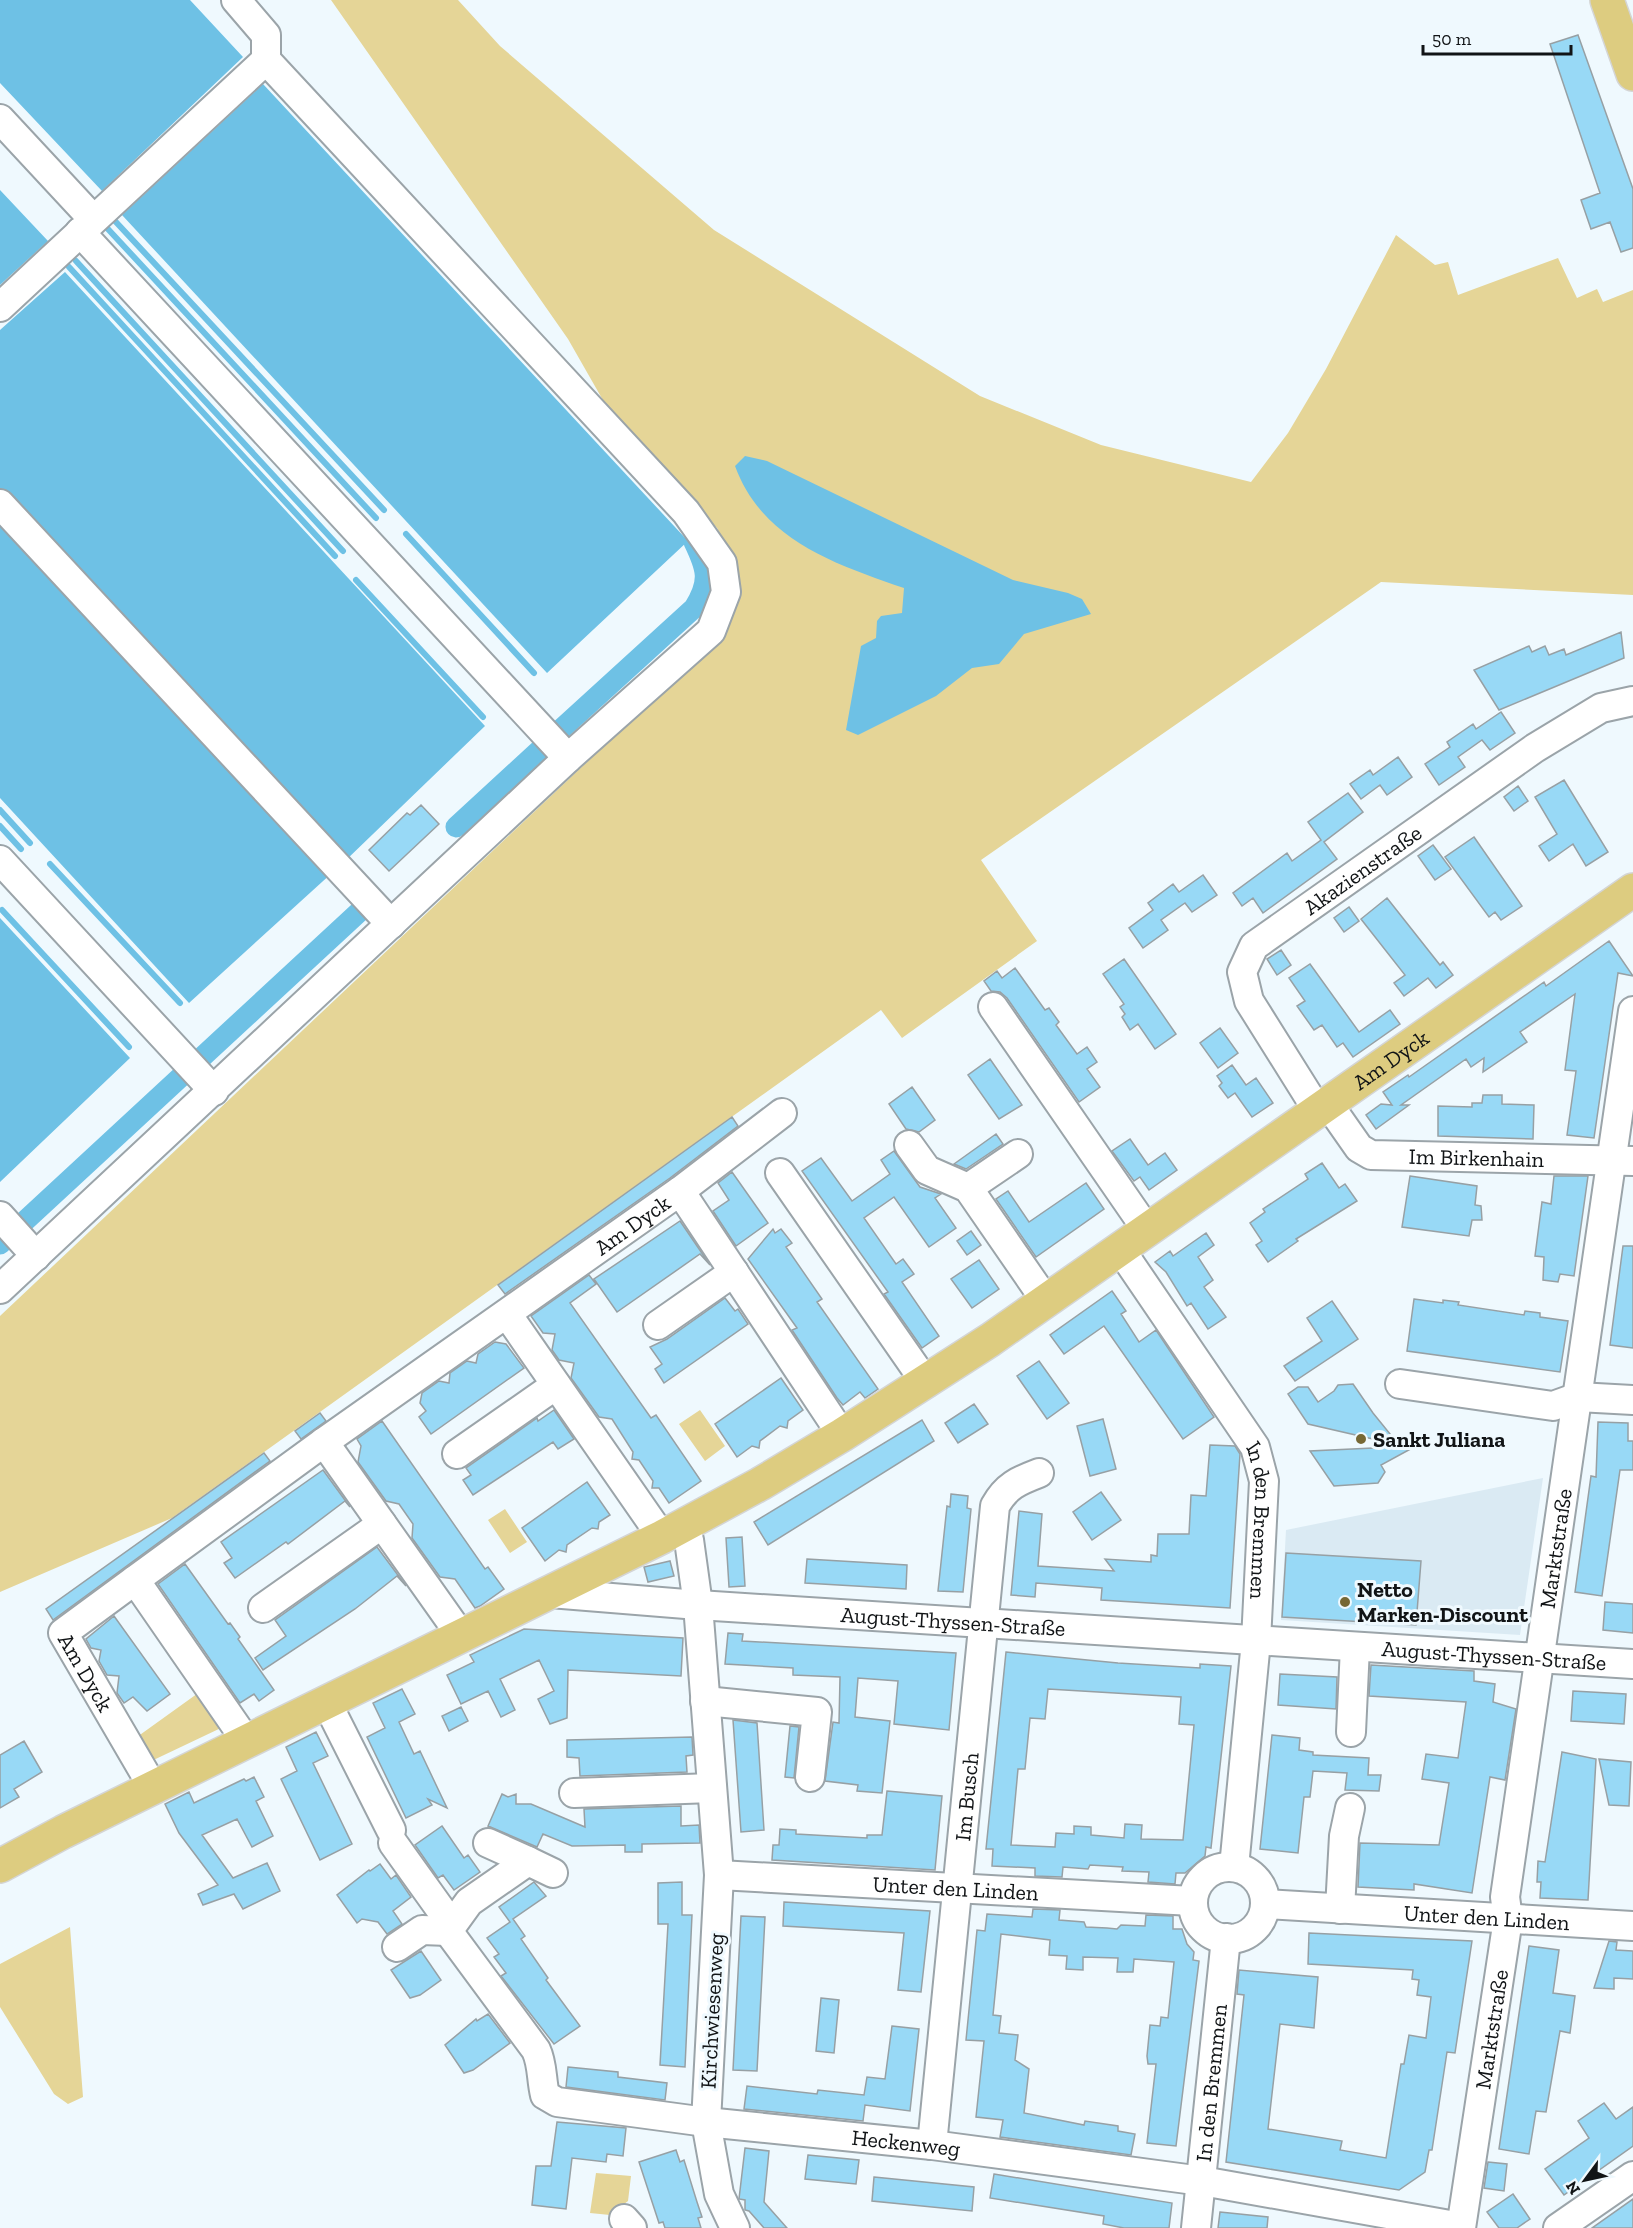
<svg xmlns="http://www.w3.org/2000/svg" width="1633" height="2228" viewBox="0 0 1633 2228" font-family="'Zilla Slab',serif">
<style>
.built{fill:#daeaf3}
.green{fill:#e5d597}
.water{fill:#6ec1e5}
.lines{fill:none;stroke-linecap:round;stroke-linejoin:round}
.stream{stroke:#6ec1e5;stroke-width:6}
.canal{stroke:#6ec1e5;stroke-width:21}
.building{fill:#98d9f6;stroke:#97a0a4;stroke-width:1.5;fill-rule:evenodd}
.minor-casing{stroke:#9ba4a9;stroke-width:32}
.major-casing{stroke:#d4d5d5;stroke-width:36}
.minor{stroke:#fff;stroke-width:28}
.major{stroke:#ddcc80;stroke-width:33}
.poi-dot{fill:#766835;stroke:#eff9fe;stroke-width:2}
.labels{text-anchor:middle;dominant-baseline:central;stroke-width:6;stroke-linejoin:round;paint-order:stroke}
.street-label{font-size:22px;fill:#111416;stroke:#eff9fe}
.poi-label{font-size:22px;font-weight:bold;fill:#111416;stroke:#eff9fe;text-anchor:start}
</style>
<rect width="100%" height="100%" fill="#eff9fe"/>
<!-- built -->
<path class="built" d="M1543,1478l-23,157 -239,-15 5,-90z"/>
<!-- green -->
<path class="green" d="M331,0h127l42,46 214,184 266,166 121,49 150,37 37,-49 38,-64 70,-134 39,30 13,-3 10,33 100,-37 19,40 20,-9 6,13 30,-12v305l-252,-13 -400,278 56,81 -135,97 -21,-28 -709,508 -172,74v-276l713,-673 22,-82 -18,-33 -109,-119 -40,-70z
M700,1410l25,36 -20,15 -26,-37z
M505,1509l22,33 -17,11 -22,-33z
M201,1691l22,36 -80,38 -13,-23z
M70,1927l13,170 -15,7 -14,-10 -54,-87v-43z
M596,2173l35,3 -3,25 -18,14 -20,-2z"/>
<!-- water -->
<path class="water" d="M0,0h190l53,57 -141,134 -102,-108z
M263,84l425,457 -141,132 -425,-458z
M0,190l48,51 -48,44z
M65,272l420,454 -141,136 -344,-370v-162z
M745,456l22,5 246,119 55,13 14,6 9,15 -67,20 -25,30 -27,4 -36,28 -78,39 -12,-5 15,-84 15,-8 1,-17 4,-5 21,-3 2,-25c-69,-24 -142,-48 -169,-122z
M0,514l333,358 -144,131 -189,-205z
M0,918l130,140 -130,124z"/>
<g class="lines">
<!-- stream -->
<path class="stream" d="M115,221l269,289
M107,228l269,290
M76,261l267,290
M69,267l266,289
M406,534l128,139
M356,580l127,137
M0,810l30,33
M0,826l21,23
M50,864l130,139
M2,910l127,137"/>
<!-- canal -->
<path class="canal" d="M558,732l136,-124c17,-27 13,-39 0,-66
M456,827l87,-80
M0,1244l359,-332"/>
</g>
<!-- building -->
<path class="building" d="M1578,35l55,154v59l-12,4 -11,-30 -19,7 -10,-29 19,-7 -50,-149z
M1621,632l3,26 -125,52 -25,-40 55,-24 3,6 13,-6 4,9 15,-6 2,6z
M1501,712l14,21 -25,17 -8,-10 -24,17 7,10 -26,18 -14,-21 25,-17 -3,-5 26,-18 3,5z
M1398,757l14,20 -25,18 -7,-10 -19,14 -11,-15 20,-14 3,5z
M1564,780l44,72 -22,14 -13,-22 -24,17 -10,-15 18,-12 -22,-37z
M1518,786l10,15 -14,10 -10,-14z
M1348,793l15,19 -39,30 13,17 -74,54 -10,-15 -11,8 -9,-13 54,-40 5,8 29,-21 -13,-18z
M421,805l18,19 -50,47 -20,-21 38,-37 3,2z
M1474,837l48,69 -21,14 -6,-8 -6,5 -44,-60z
M1433,845l18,24 -16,11 -17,-24z
M1203,875l14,20 -25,17 -7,-9 -24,17 7,10 -25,18 -14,-20 24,-18 -5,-7 25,-19 6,8z
M1387,898l53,67 3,-3 10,13 -17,13 -8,-10 -24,18 -10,-13 11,-8 -44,-56z
M1349,907l10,14 -15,11 -10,-14z
M1609,941l24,35 -15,-3 -24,165 -27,-3 9,-64 -11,-1 10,-76 -55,38 7,10 -44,30 1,-14 -13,9 -5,-8 -65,46h8l-33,24 -10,-14 15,-11 11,1 -9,-13 25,-17 1,2 135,-95 2,4z
M1281,950l10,15 -14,10 -10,-16z
M1124,959l52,75 -21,15 -17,-25 -8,6 -8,-13 3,-3 -5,-7 4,-3 -21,-30z
M1310,964l49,68 31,-22 10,14 -47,33 -10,-14 -6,4 -15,-22 -8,5 -17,-24 8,-5 -16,-23z
M1015,968l30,42 4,-2 10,14 -3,3 21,29 10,-7 10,15 -10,7 13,18 -21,15 -72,-104 -7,-6 -9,-1 -7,-10 13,-10 5,7z
M1220,1028l18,25 -20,15 -18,-25z
M990,1059l32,46 -23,14 -31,-44z
M1232,1065l14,20 10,-7 17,25 -21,14 -17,-24 -7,5 -9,-12 3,-3 -5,-7z
M912,1087l23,33 -16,12 -13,-3 -17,-25z
M1483,1095h19v9l32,1 -1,34 -95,-3v-30l34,1v-4h10z
M732,1117l6,9 -68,52 -165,116 -7,-9z
M996,1134l7,10 -37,25 -12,-5z
M1130,1139l18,26 17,-12 12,17 -28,20 -9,-13 -6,4 -22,-30z
M894,1151l26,36 21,7 -6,4 21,30 -27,19 -35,-50 -30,21 32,46 7,-5 11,15 -12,8 37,54 -17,12 -38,-54 4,-2 -86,-121 19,-13 31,43 38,-27 -9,-14z
M1322,1163l17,25 6,-4 12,17 -61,38 2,2 -30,21 -12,-17 6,-4 -12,-18 15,-11 -2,-3 45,-30 -3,-5z
M732,1172l36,51 -32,23 -23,-35 16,-11 -11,-17z
M1410,1176l67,10 -2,19 6,1 1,14h-10l-3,16 -67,-9z
M1554,1176h34l-14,100 -14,-2 -2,8 -15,-2 1,-23 -9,-1 7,-54 9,2z
M1086,1183l18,26 -68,48 -40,-58 12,-8 21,31z
M680,1221l30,44 -10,-11 -83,58 -23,-33z
M773,1229l2,4 6,-4 11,14 -6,4 36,52 -5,3 61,87 -13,9 -5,-6 -17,13 -6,-7 -45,-68 5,-2 -49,-69z
M971,1231l10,14 -14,10 -10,-14z
M1206,1233l8,12 -16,12 15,23 -9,7 22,30 -18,12 -17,-26 -4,3 -21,-34 -11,-10 15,-11 3,5z
M1623,1246h10v102l-23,-3z
M979,1260l20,29 -27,19 -21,-29z
M589,1275l7,9 -26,19 81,115 5,-3 45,66 -32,22 -10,-15h-7l1,-7 -14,-21 -7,-1 1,-7 -21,-33 -13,-2 -28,-39 3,-15 -15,-3 -7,-10 3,-16 -12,-1 -12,-17z
M1112,1291l14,20 -5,3 18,28 17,-12 58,87 -31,22 -79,-113 -40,28 -14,-19z
M725,1298l10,13 3,-2 10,15 -84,59 -9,-14 7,-5 -12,-17 17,-8z
M1414,1299l29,4v-3l16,2 -1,3 66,10 1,-4 15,2v4l28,4 -8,51 -153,-21z
M1332,1301l26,38 -63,42 -11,-15 38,-25 -15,-23z
M495,1342l11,2 18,24 -93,66 -12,-17 7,-6 -6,-8 2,-10 17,-12 10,2 1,-10 17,-12 9,2 2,-9z
M1039,1361l30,42 -22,16 -30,-43z
M781,1378l22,32 -15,11 -1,7 -7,-2 -20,15 -1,7 -7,-2 -15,11 -22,-33z
M1353,1384l20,29 26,32 -91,-21 -20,-30 10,-7h10l10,15 16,-11 4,-6z
M974,1404l14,20 -30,19 -13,-20z
M554,1410l20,29 -16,10 -5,-7 -80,53 -10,-15 8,-5 -5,-7 71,-50 1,3z
M320,1413l6,8 -25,18 -6,-8z
M1103,1419l13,50 -26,7 -13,-50z
M922,1420l12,21 -166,104 -14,-23z
M382,1421l103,148 3,-2 16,22 -24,17 -5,2 -20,-29 -15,-2 -28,-39 1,-14 -14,-20 -13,-3 -28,-39 3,-16 -4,-7z
M1598,1422l30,1v18h5v29h-13l-18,126 -27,-4 16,-116 5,1z
M1210,1445l25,1 5,8 -10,154 -129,-8 1,-12 -66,-5 -1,14 -24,-2 8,-84 23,3 -4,52 76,5 -9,-12 46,3v-7l6,1 1,-22h31l2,-39 15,1z
M1416,1446l-35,19 4,7 -7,11 -44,3 -24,-35z
M264,1453l6,8 -217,159 -7,-11z
M323,1470l27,37 -5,-6 -57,43 -2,-2 -51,36 -11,-15 8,-5 -11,-16z
M587,1482l23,33 -11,7 -1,7 -6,-1 -25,17 -1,7 -7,-2 -14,11 -23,-33z
M1101,1492l20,28 -29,20 -19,-28z
M951,1494l17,2 -1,12 4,1 -8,83 -25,-1 9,-85 3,1z
M742,1537l3,49 -16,1 -3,-49z
M377,1547l29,39 -9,-10 -42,33 -92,61 -8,-12 31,-22 -11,-16z
M1286,1553l135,8 -5,64 -134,-8z
M807,1559l100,6 -1,24 -101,-6z
M670,1561l4,15 -26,6 -4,-15z
M185,1564l43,60 2,-1 10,14 -2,2 36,51 -15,11 -5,-7 -14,9 -82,-119z
M1605,1602l28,2v29l-30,-3z
M114,1616l56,78 -23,17 -14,-14 -9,6 -7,-10 2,-17 -12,-1 -8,-14 2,-11 -10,-2 -5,-9z
M524,1629l159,9 -2,38 -113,-6 -1,48 -17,6 -12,-25 16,-8 -15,-31 -39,19 15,31 -14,7 -13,-26 -27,13 -14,-29 27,-13 -4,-7z
M728,1633l15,1 -1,7 214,12 -7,77 -55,-6 4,-43 -40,-3 -3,39 35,4 -8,72 -25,-2 1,-6 -33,-4 8,-59 6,1 1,-46 -47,-2v-7l-68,-4z
M1006,1652l112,11 82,5v-4l31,2 -20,182 -5,-1 -1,9 -20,17h-9l-1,11 -27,-2 1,-10 -27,-1 1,-4 -33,-2 -2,4 -25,-2 -1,10 -27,-1v-8l-43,-2 1,-17h-7zM1048,1689l133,8 -2,27 15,1 -11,115 -42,-1 1,-14 -17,-1 -1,14 -33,-3v-8l-17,-1v8l-18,-1 -1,14 -44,-2 7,-76h7l5,-51 15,1z
M1371,1665l103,6v10l21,3 -2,18 23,7 -11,71 -15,-3 -18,116 -58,-9v6l-56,-3 2,-44 79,2 10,-62 -27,-4 4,-25 32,4 8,-56 -97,-6z
M1280,1674l57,3 -1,32 -58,-4z
M402,1689l13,25 -16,8 15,32 6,-3 27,57 -19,-9 4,6 -26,13 -39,-81 18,-9 -12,-25z
M1573,1691l53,3 -2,30 -53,-3z
M461,1707l7,14 -19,10 -7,-15z
M733,1720l24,3 7,107 -23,2z
M790,1726l9,1 -5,51 -9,-1z
M316,1732l12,24 -15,7 39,81 -32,16 -39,-81 16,-8 -11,-24z
M1272,1735l28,3 -1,12 14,2v3l56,3 -1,17h13l-2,16 -34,-1 2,-17 -34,-2 -3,26h-6l-6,56 -38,-4z
M692,1737l1,18 -7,1 1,16 -107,4 -1,-18 -12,-1v-17z
M24,1741l18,31 -28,17 5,8 -19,11v-53z
M1562,1752l34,7 -8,141 -48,-2 1,-16h-4l1,-21 7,1z
M1599,1759l32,3 -2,44 -20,-1z
M254,1777l10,20 -8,4 17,35 -21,11 -15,-28 -35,16 31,43 34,-15 13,28 -37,18 -9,-15 -31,11 -5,-11 20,-9 -39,-52 -14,-29 24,-12 5,11 50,-24 2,2z
M887,1791l55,5 -7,74 -163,-10 1,-15h6l1,-16 16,1v4l71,4v-3h15z
M502,1794l6,3 8,-3v10h15l54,23 -1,-18 97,-3v20l18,-1 1,18 -58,1v8h-17v-7l-53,1 -29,-12 -6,13 -49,-21z
M442,1826l22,32 4,-3 12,17 -26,18 -11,-15 -5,3 -23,-33z
M380,1864l11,15 5,-4 15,22 -18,14 9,13 -15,10 -9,-12 -16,-3 -5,4 -20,-28 32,-25 1,1z
M534,1882l12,14 -33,23 12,17 -4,3 27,39 -2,2 34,46 -26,18 -53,-68 5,-3 -12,-16 5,-3 -12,-16 23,-16 -11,-15z
M682,1882v33h10l-7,152 -25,-2 8,-141h-10v-41z
M784,1902l146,9 -9,81 -23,-2 6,-57 -121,-7z
M1033,1909l27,1 -1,10 25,2 2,5 21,1 10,1 4,-4 24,1 1,-11 27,1v13h9l5,15 7,8 -1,8 6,1 -23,185 -29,-3 9,-79h-8l-1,-8 3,-31 10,1 1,-9 7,1 6,-56 -40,-3 -1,13h-16l1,-14 -35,-1v13l-17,-1 1,-13 -18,-1 1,-15 -49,-6 -8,81 8,1 -2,17 19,2 -3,25 14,9 -5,44 60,12 1,-4 33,5v5l17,3 -4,21 -131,-18 3,-17 -27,-3 8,-76 -18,-1 11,-110 8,1 2,-17 45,3z
M741,1916l24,1 -8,154 -24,-1z
M1309,1933l163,8 -17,112 -8,-1 -15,98h-3l-4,22 -26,18 -173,-28 18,-167 -7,-1 2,-24 79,7 -4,51 -34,-4 -12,105 74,12 -2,9 46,8 15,-94h3l5,-29 17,3 5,-41 -14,-2 2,-15 -7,-1 1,-9 -105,-6z
M1609,1941l8,1 -1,8 17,1v28l-19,-1v11l-20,-1z
M1529,1946l30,4 -6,43 22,3 -5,37 -10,-2 -14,81 -10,-1 -7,43 -30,-5z
M421,1951l20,29 -21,15 -10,3 -19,-28z
M821,1998l18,2 -5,53 -18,-2z
M488,2014l22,29 -37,27 -9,3 -19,-28 31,-26 1,2z
M892,2026l27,3 -9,82 -45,-6 -2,16 -119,-12 3,-23 70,8 1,-4 46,5 3,-18 18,2z
M568,2067l50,5v5l49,6 -2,17 -99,-13z
M1604,2103l12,16 17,-12v39l-69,49 -19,-26 44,-31 -11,-17z
M557,2122l69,6 -3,28 -16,-2 -1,8 -34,-4 -6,51 -34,-4 4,-39h15z
M745,2148l24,3 -5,51 23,26h-23l-15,-17 -4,-1v-10l-6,-1z
M676,2150l4,12 4,-2 13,42 5,15 -4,1 3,10h-36l-2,-6 -4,1 -20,-61z
M808,2155l51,5 -3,24 -51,-5z
M1488,2162l19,2 -3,27 -20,-3z
M994,2174l178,29 -3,25h-45l-21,-4 1,-8 -114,-18z
M874,2177l100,10 -2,24 -100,-10z
M1513,2194l17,25 -13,9h-18l-12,-16z
M1633,2199v29h-41z
M1220,2212l48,5 -1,11h-49z"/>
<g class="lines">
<defs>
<g id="minor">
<path d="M0,119l93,100"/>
<path d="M80,232l488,526"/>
<path d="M0,307l266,-247v-25l-30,-35"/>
<path d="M0,504l391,420"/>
<path d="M0,860l214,231"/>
<path d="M993,1007l154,223"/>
<path id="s1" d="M1318,1111l-69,-110 -7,-29 12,-26 281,-198 66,-40 32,-7"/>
<path id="s2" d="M1338,1118l21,30 12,7 262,6"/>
<path d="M909,1145l18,25 41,18 78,113"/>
<path d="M780,1173l146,210"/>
<path d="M968,1188l50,-34"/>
<path d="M680,1191l102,-78"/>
<path d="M0,1216l36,40"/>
<path id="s3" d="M1120,1249l135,198 9,34 -8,160 -22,226"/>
<path d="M0,1289l568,-531 143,-127 15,-39 -4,-29 -36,-51 -420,-452"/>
<path d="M507,1314l155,223"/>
<path d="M658,1325l76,-53"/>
<path d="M1400,1384l153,22 25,-9 55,3"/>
<path d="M324,1442l138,195"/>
<path d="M457,1454l99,-69"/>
<path d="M681,1526l8,14 9,65 21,270 -13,247 13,72 16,34"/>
<path id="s4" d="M135,1580l-72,53 91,156"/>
<path id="s5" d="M550,1593l148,12 935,59"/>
<path d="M263,1608l119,-84"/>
<path d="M705,1701l112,11 -7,65"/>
<path d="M327,1703l64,127"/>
<path d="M1351,1732l4,-85"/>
<path id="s6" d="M247,1742l-112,-162 189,-138 356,-251 162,244"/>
<path d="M574,1793l138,-5"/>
<path id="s7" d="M393,1843l48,67 7,21 88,119c7,15 5,29 9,45l12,7 149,20 226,23 270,36 259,46"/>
<path d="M488,1843l40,18"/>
<circle cx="1229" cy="1903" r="36"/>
<path id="s8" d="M719,1875l473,26"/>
<path id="s9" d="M1265,1904l368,22"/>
<path d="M1340,1909l4,-73 6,-28"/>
<path d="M397,1947l25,-17 26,1 21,-29 59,-41 25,12"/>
<path id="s10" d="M932,2145l63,-639c11,-20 23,-25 44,-33"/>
<path d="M624,2219l8,9"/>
<path id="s11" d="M1196,2228l30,-290"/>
<path id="s12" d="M1461,2228l47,-309 -3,-22 128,-886"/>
<path d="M1558,2228l75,-52"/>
</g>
<g id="major">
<path d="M1607,0l26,74"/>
<path id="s13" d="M0,1866l63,-34 599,-295 98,-53 82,-49 148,-95 643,-450"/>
</g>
</defs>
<!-- minor casing -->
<use href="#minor" class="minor-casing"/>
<!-- major casing -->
<use href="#major" class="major-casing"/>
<!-- minor -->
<use href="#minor" class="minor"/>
<!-- major -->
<use href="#major" class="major"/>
</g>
<!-- markers -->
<g class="poi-dot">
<circle cx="1361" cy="1439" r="6"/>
<circle cx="1345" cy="1602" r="6"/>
</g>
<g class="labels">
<!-- street labels -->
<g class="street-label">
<text stroke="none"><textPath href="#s1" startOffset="321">Akazienstraße</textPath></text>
<text stroke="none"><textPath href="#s13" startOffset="1611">Am Dyck</textPath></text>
<text stroke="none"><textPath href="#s2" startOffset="156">Im Birkenhain</textPath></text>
<text stroke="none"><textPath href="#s6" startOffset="808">Am Dyck</textPath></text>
<text stroke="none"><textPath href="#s3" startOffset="314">In den Bremmen</textPath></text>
<text stroke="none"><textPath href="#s12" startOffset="687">Marktstraße</textPath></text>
<text stroke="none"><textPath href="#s5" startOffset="404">August-Thyssen-Straße</textPath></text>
<text stroke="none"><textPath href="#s5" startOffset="946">August-Thyssen-Straße</textPath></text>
<text stroke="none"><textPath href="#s4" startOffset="135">Am Dyck</textPath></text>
<text stroke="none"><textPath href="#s10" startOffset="350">Im Busch</textPath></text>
<text stroke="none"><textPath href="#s8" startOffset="237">Unter den Linden</textPath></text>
<text stroke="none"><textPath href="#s9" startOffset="222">Unter den Linden</textPath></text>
<text transform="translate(712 2011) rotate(-87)">Kirchwiesenweg</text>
<text stroke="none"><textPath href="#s12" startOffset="201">Marktstraße</textPath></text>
<text stroke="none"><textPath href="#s11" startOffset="146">In den Bremmen</textPath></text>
<text stroke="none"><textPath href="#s7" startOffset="664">Heckenweg</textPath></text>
</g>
<!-- poi labels -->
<g class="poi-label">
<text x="1373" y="1439">Sankt Juliana</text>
<text x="1357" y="1589">Netto<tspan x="1357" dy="25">Marken-Discount</tspan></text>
</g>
</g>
<!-- north arrow -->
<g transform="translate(1585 2180) rotate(237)" stroke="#eff9fe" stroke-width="4.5" paint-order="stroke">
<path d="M0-4.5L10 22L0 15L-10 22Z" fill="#111416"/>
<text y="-9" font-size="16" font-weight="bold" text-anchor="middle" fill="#111416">N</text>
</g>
<!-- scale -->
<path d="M1423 45v9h148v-9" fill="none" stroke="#111416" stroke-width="3"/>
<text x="1432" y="45" font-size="18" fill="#111416" stroke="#eff9fe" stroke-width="4.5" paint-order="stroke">50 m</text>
</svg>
